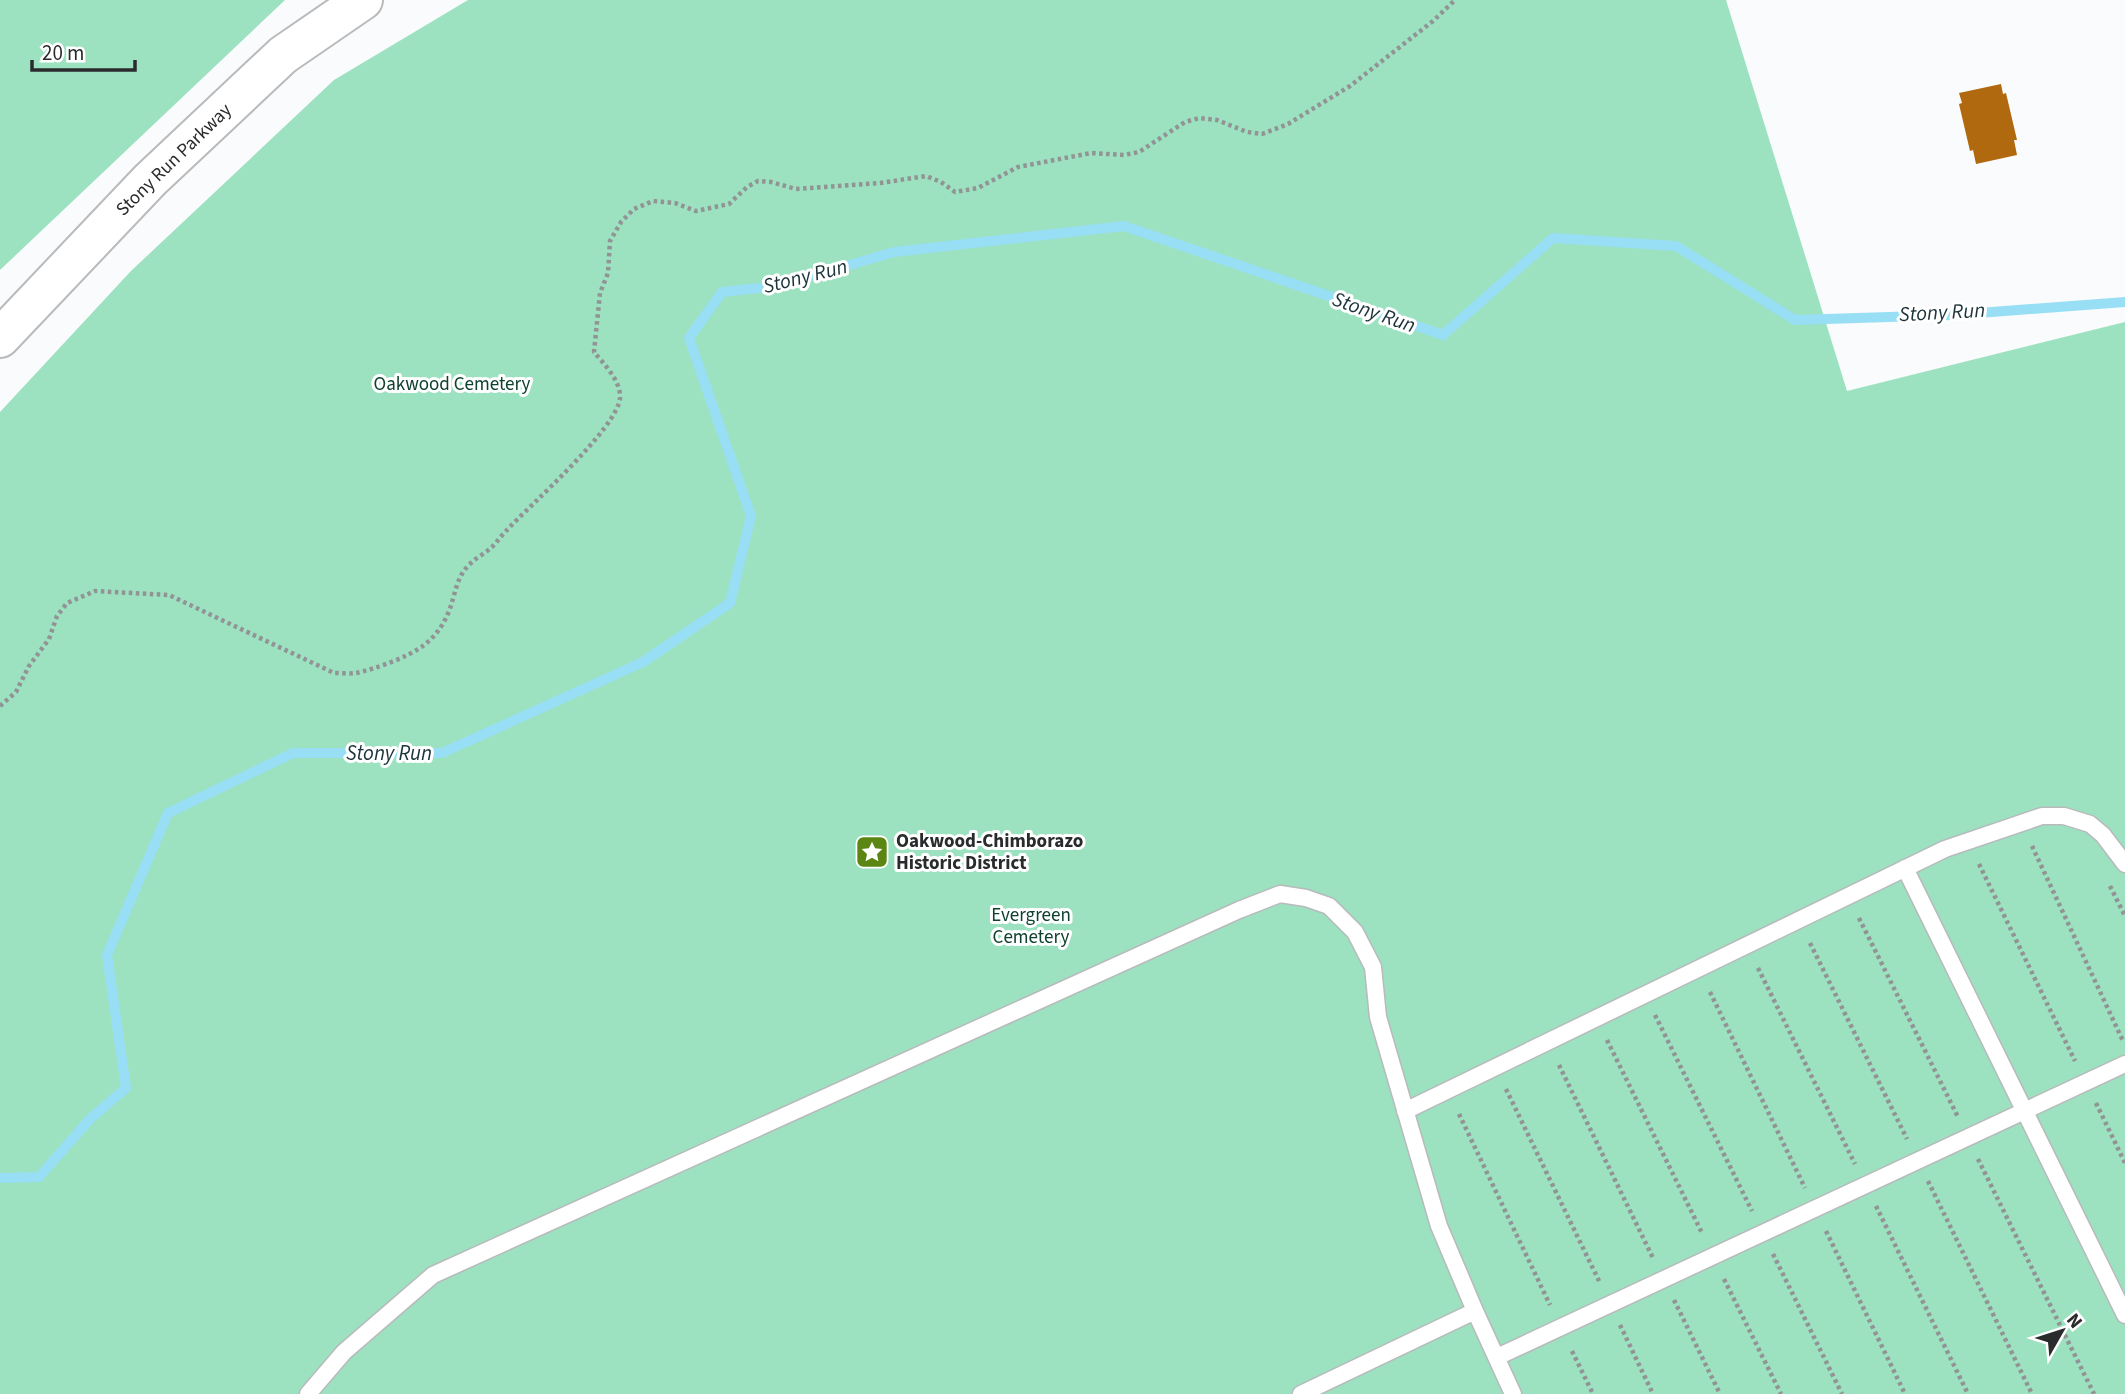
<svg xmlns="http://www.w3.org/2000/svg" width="2125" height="1394" viewBox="0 0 2125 1394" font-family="'Source Sans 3',sans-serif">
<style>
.green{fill:#9ce1c0}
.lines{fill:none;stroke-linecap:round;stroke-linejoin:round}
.stream{stroke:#98dff5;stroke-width:10}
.building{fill:#b0690e}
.lane-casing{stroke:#b8babc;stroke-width:19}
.secondary-casing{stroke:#b8babc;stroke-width:42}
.path{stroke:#919394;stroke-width:4.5;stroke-dasharray:3.5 3.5;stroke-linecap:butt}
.lane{stroke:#fff;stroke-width:16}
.secondary{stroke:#fff;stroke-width:38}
.labels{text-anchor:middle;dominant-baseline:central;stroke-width:6;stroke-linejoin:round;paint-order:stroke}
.street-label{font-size:19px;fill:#2a2b2c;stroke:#fff}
.park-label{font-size:19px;fill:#0e412e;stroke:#fff}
.poi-label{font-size:19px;font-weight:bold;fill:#2a2b2c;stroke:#fff;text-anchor:start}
.water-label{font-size:21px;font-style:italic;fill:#1c333a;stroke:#fff}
</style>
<rect width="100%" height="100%" fill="#f9fbfd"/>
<!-- green -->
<path class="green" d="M0,0h285l-285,270z
M468,0h1258l121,391 278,-69v1072h-2125v-982l131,-141 203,-191z"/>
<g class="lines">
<!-- stream -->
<path class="stream" d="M0,1178l39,-1 51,-58 36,-31 -19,-133 61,-142 125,-60h149l201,-91 87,-59 21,-87 -62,-178 33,-46 56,-6 116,-34 230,-26 319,109 110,-97 123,8 119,74 157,-5 173,-13"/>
</g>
<!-- building -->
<path class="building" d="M2001,84l2,10 3,-1 11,47h-3l3,15 -41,9 -3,-14 -3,1 -11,-47 3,-1 -3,-10z"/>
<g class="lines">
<defs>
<path id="lane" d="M1905,868l220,447
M1405,1111l540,-262 97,-33h22l26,8 13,11 22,29
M1497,1357l628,-293
M308,1394l36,-42 89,-77 806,-365 41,-16 26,4 23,8 26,26 18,35 5,50 61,209 36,85 38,83
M1301,1394l174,-83"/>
<path id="secondary" d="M0,338l150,-158 133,-125 80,-55"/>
</defs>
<!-- lane casing -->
<use href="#lane" class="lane-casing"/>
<!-- secondary casing -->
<use href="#secondary" class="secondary-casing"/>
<!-- path -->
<path class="path" d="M0,706l16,-14 13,-26 20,-27 8,-23 10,-13 28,-12 74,4 165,78c7,0 15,1 22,0 19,-4 53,-16 68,-28 12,-9 20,-21 25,-34 7,-18 7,-35 22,-48 6,-6 15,-10 21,-16 5,-5 9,-11 14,-16 24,-26 111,-102 114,-133 1,-17 -16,-34 -26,-46l6,-59 8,-20 2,-32 11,-19 13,-13 19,-8 22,2 21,8 33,-7 18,-17 11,-6 13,1 25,7 84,-6 46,-7 15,6 14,10 23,-4 40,-21 73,-14 33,2 15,-3 46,-30 14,-4 18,2 30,12 15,2 26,-10 62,-38 83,-65 22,-21
M2032,846l91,195
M1979,864l96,197
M2110,886l15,30
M1859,918l99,199
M1810,943l97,196
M1758,968l97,196
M1710,992l95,196
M1655,1015l97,196
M1607,1040l95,193
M1559,1065l94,193
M1506,1089l94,194
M2096,1103l29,60
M1459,1114l91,191
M1978,1159l116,235
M1928,1181l104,213
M1876,1206l92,188
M1826,1231l79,163
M1773,1254l69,140
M1724,1279l57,115
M1674,1300l46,94
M1620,1325l33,69
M1572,1351l21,43"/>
<!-- lane -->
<use href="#lane" class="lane"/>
<!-- secondary -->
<use href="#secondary" class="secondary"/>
</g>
<!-- icons -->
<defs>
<symbol id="sight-square" viewBox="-11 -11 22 22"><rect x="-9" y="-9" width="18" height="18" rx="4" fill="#5b8613" stroke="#fff"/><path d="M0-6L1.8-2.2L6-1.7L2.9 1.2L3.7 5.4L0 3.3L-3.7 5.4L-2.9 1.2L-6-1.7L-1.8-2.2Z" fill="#fff"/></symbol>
</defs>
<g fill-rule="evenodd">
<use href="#sight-square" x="853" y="833" width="38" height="38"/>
</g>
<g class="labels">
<!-- street labels -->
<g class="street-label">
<text transform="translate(174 160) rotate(-44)">Stony Run Parkway</text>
</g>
<!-- park labels -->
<g class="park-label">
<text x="452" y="384">Oakwood Cemetery</text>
<text x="1031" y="915">Evergreen<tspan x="1031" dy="22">Cemetery</tspan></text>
</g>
<!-- poi labels -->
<g class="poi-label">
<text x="896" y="841">Oakwood-Chimborazo<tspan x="896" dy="22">Historic District</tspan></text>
</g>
<!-- water labels -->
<g class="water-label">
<text transform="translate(805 276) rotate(-14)">Stony Run</text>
<text transform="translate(1374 312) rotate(19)">Stony Run</text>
<text transform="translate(1942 312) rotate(-3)">Stony Run</text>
<text x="389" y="753">Stony Run</text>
</g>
</g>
<!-- north arrow -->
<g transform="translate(2062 1331) rotate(51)" stroke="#ffffff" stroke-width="5" paint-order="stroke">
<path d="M0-5L12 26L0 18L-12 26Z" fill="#2a2b2c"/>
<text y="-10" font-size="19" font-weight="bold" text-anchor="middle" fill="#2a2b2c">N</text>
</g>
<!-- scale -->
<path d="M32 60v10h103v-10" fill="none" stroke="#2a2b2c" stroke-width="3.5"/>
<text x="42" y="60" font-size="21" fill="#2a2b2c" stroke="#ffffff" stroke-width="5" paint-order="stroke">20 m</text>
</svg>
